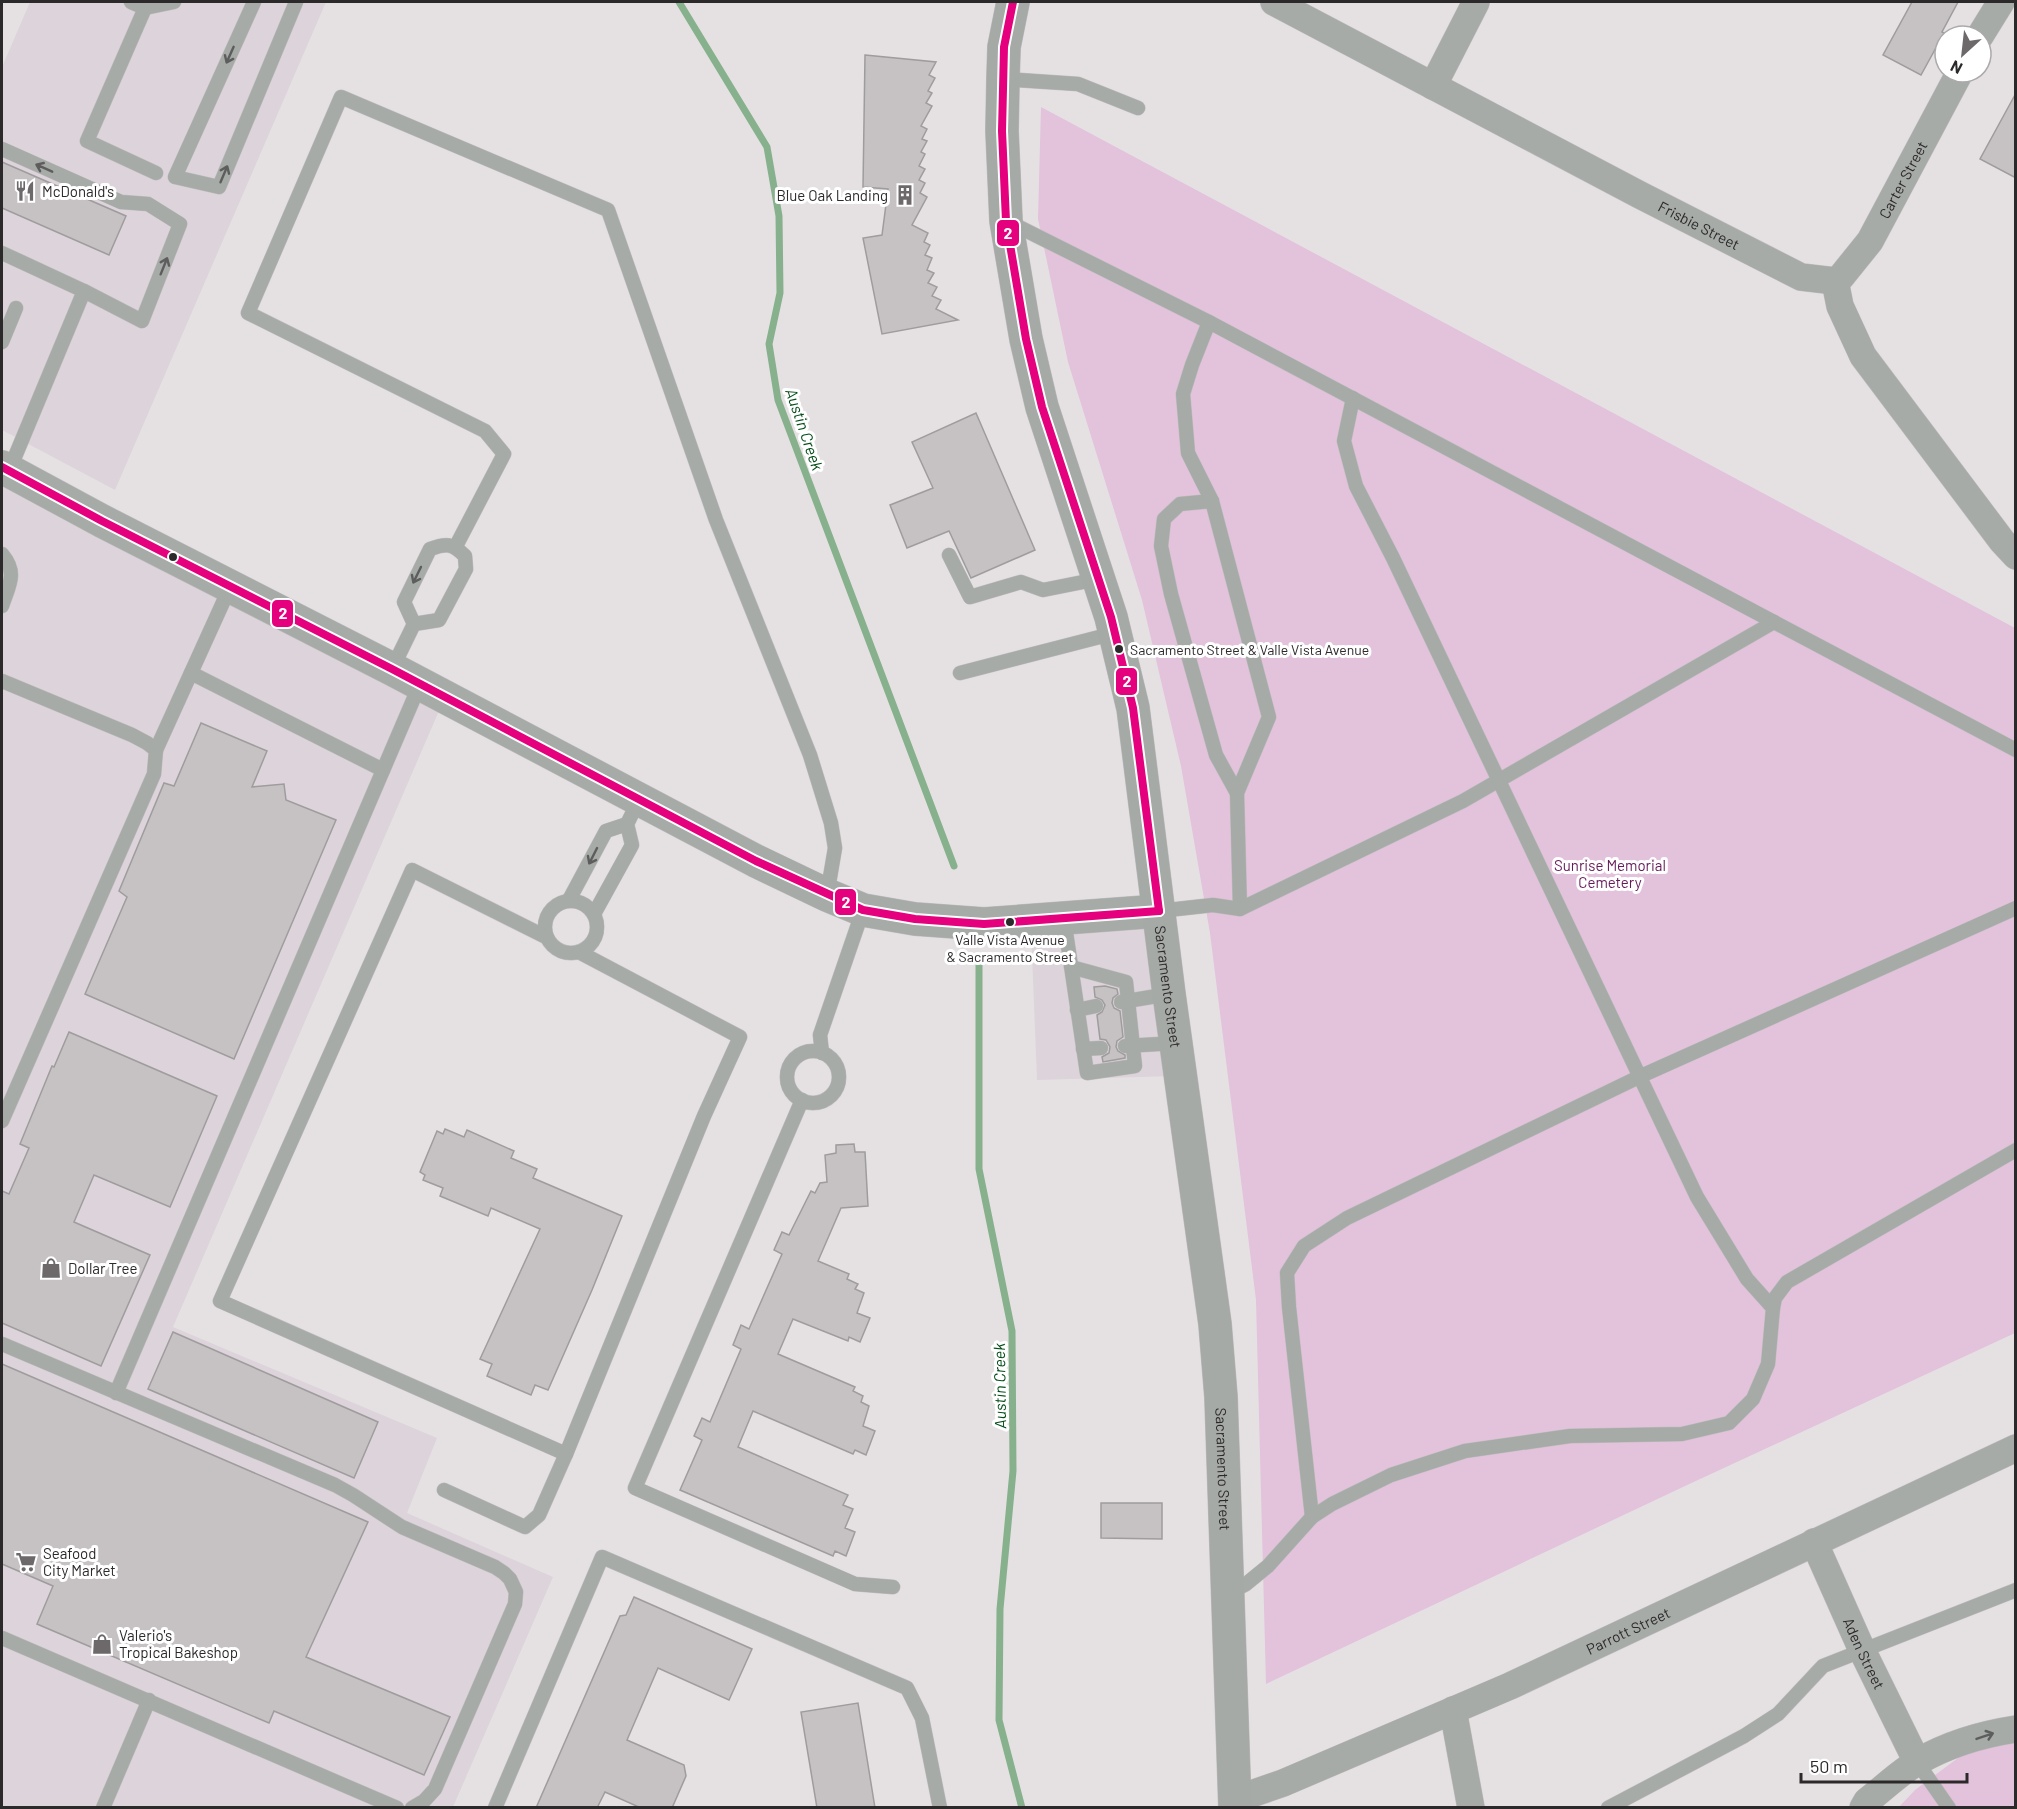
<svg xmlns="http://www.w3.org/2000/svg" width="2017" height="1809" viewBox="0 0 2017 1809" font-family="Barlow,sans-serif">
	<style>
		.built { fill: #ddd3da }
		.green { fill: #e3c2db }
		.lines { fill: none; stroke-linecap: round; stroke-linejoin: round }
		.stream { stroke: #87b18c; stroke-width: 7 }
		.building { fill: #c6c2c4; stroke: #9f9c9d; stroke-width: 1.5 }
		.service-casing { stroke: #bfbdbe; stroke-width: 15 }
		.minor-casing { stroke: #bfbdbe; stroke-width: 28 }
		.tertiary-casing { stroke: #bfbdbe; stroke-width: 34 }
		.secondary-casing { stroke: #bfbdbe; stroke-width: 34 }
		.service { stroke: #a6aba7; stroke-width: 14 }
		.minor { stroke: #a6aba7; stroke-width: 27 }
		.tertiary { stroke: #a6aba7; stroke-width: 33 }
		.secondary { stroke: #a6aaa6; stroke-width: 33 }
		.bus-1-casing { stroke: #fff; stroke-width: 12 }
		.bus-1 { stroke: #e5007d; stroke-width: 8 }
		.oneway { stroke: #5d5d5d }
		.bus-dot { fill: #2c292b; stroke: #fff; stroke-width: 2 }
		.labels { text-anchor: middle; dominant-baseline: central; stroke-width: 6; stroke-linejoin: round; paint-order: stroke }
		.bus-label { font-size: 14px; fill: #2c292b; stroke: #fff; text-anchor: start }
		.street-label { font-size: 15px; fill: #2c292b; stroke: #fff }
		.poi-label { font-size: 15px; fill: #2c292b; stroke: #fff; text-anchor: start }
		.park-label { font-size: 15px; fill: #661a5a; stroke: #fff }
		.water-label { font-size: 16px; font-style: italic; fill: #044d19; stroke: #fff }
		.line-badge { stroke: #fff; stroke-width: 2 }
		.badge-label { font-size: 16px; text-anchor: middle; font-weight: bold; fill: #fff }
	</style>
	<rect width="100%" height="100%" fill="#e5e1e3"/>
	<g class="built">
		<polygon points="30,2 326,2 115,490 2,430 2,67"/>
		<polygon points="2,465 445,697 173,1327 437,1438 407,1513 553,1577 453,1807 2,1807"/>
		<polygon points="1156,926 1174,1076 1037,1080 1031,929"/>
	</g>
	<g class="green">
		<polygon points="1041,107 2015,628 2015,1333 1685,1486 1266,1684 1256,1300 1210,933 1181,766 1142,600 1068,362 1038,219"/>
		<polygon points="2015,1741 2015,1807 1898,1808 1915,1790 1962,1755"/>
	</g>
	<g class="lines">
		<g class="stream">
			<polyline points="679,2 767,147 779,216 780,293 769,344 778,400 954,866"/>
			<polyline points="979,963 979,1169 1012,1331 1013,1471 1000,1609 999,1720 1022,1808"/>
		</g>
	</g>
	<g class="building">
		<polygon points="1912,2 1958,2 1942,32 1944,33 1921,75 1883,55"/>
		<polygon points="865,55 936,62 929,75 935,78 928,91 932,93 926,103 932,106 921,126 927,129 922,139 927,141 921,152 925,154 919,166 925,169 919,180 925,183 920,193 927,197 912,225 928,233 924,242 930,245 925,255 932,258 927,270 934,273 928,283 937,287 932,296 941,300 936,309 958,320 882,334 863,238 882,235 888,189 863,187"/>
		<polygon points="2016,93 2016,178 1980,159"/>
		<polygon points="2,162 126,216 109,255 2,208"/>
		<polygon points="976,413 1035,550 971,578 949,531 907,548 890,505 933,488 912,442"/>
		<polygon points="201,723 267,751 252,787 284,784 286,800 336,820 234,1059 85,994 127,897 119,891 164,783 174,786"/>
		<polygon points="1105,986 1117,989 1118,994 1113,998 1112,1003 1114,1008 1120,1011 1123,1037 1117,1041 1116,1047 1118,1051 1125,1055 1125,1058 1103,1062 1102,1057 1109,1053 1110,1047 1106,1040 1100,1039 1097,1015 1102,1012 1105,1005 1102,1000 1095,997 1094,987"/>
		<polygon points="69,1032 217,1096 170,1207 94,1175 74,1222 150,1255 101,1366 2,1323 2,1191 9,1194 29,1148 20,1144 52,1066 54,1067"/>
		<polygon points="445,1129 464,1137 467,1130 514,1151 511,1158 537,1169 533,1178 622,1216 592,1290 548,1390 535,1385 531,1395 487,1376 492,1364 480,1359 540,1229 491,1208 488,1216 440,1196 443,1188 423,1180 425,1175 420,1172 437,1131 443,1134"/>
		<polygon points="854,1144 855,1152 865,1152 868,1206 841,1208 818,1261 849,1274 847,1279 858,1284 855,1289 864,1293 857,1313 870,1318 860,1342 849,1337 848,1341 793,1319 778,1354 855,1387 853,1391 863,1396 861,1402 869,1406 863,1426 875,1431 866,1455 855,1450 853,1454 753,1411 738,1447 848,1495 843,1505 853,1509 845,1528 855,1532 846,1556 835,1551 833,1556 680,1490 702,1440 694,1436 702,1418 710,1422 741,1349 733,1345 741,1325 749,1329 782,1254 774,1250 782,1232 789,1235 811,1191 815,1193 820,1183 827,1182 825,1155 836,1153 836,1145"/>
		<polygon points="173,1332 378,1422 354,1478 148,1389"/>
		<polygon points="2,1364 368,1522 306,1657 450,1717 424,1775 274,1711 269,1723 37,1624 53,1586 2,1564"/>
		<polygon points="1101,1503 1162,1503 1162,1539 1101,1538"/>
		<polygon points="634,1597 752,1649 729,1700 658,1668 627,1740 684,1765 686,1776 672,1808 641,1808 605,1792 597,1808 536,1808 620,1616 626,1615"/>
		<polygon points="858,1703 875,1808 817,1808 801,1712"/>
	</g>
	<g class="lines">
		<g class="service-casing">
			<g id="service">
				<polyline points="131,2 145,8 87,141 156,173"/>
				<polyline points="254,2 175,177 219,187 296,2"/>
				<polyline points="145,8 174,2"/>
				<polyline points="1003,79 1078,84 1138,108"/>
				<polyline points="2,149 121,202 148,204 180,224 142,321 84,291"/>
				<polyline points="1007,221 1209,322 1774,622"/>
				<polyline points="2,253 84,291 9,471"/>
				<polyline points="1209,322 1192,365 1183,394 1188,453 1212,501 1269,717 1237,793 1240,909"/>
				<polyline points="2,342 16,308"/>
				<polyline points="1212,501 1180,504 1164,519 1161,546 1171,594 1216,755 1237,793"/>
				<polyline points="456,546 504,454 485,431 248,313 341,97 608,210 716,520 810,755 831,823 835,848 827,895"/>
				<path d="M 2,554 C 18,573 9,585 2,606"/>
				<polyline points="949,555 970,597 1021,582 1043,590 1098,579"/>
				<path d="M 392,669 L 414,624 L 404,602 L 430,549 C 446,543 452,543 465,556 L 466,569 L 439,620 L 414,624"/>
				<polyline points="191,673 383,770"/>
				<polyline points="960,673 1115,633"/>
				<polyline points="2,681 132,735 147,743 156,750 154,774 2,1121"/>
				<polyline points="156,750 230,587"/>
				<polyline points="569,900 606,831 627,824"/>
				<circle cx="571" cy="927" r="26"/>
				<polyline points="1159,911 1213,905 1240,909 1463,801 1774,622 2016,750"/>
				<polyline points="594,914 632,845 627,824 639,800"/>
				<polyline points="1064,919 1087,1073 1135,1066 1126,982 1071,967"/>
				<polyline points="1121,1002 1169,994"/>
				<polyline points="1077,1010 1096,1006"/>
				<polyline points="1125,1046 1176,1043"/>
				<polyline points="1083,1049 1101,1048"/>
				<circle cx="813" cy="1077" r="26"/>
				<polyline points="822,1053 820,1035 863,910"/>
				<polyline points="802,1100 635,1488 855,1584 893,1587"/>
				<polyline points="1773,1308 1775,1298 1787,1282 2016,1150"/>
				<polyline points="2,1344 335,1485 353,1495 402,1527 495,1567 504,1573 510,1579 516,1592 515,1604 435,1789 424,1801 412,1808"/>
				<polyline points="116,1393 420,684"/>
				<polyline points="566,1454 704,1116 740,1037 579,952"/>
				<polyline points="444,1490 525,1527 539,1515 566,1454 220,1301 412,870 546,937"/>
				<polyline points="1312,1517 1289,1307 1287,1273 1304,1246 1347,1218 1641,1076 2016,908"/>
				<polyline points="1229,1593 1246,1584 1268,1566 1312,1517 1332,1504 1391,1475 1465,1451 1570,1436 1682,1434 1729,1423 1753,1399 1768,1364 1773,1308 1747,1279 1697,1197 1393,558 1356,486 1344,441 1353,398"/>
				<polyline points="2,1638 397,1808"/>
				<polyline points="1917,1762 1949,1808"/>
				<polyline points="103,1808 149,1700"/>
				<polyline points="495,1808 602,1557 907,1688 922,1718 940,1808"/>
				<polyline points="1608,1808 1744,1736 1778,1714 1823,1666 2016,1590"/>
			</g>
		</g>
		<g class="minor-casing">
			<g id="minor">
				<path id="s1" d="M 1274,2 L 1640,195 L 1801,277 L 1835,281"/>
				<polyline points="1980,36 2001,2"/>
				<polyline points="1433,86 1476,2"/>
				<polyline points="1835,281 1840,306 1863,356 2002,541 2016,556"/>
				<path id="s2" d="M 1835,281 L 1841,277 L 1870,241 L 1960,72"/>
				<path id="s3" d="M 1814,1542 L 1862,1650 L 1917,1762"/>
				<polyline points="1453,1710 1471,1808"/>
				<path id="s4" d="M 1234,1800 L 1283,1783 L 1510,1686 L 2016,1448"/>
				<path d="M 1863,1808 L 1867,1801 C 1884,1788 1900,1772 1919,1761 C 1947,1745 1983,1734 2016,1729"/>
			</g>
		</g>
		<g class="tertiary-casing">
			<polyline id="tertiary" points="2,467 102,521 392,669 756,861 827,895 863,910 915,919 984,924 1159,911"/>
		</g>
		<g class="secondary-casing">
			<g id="secondary">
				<path id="s5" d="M 1013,2 L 1004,47 L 1003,79 L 1002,131 L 1006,221 L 1026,339 L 1042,407 L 1111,617 L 1133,708 L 1169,994 L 1215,1324 L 1221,1397 L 1235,1808"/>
			</g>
		</g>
		<use href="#service" class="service"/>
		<use href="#minor" class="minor"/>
		<use href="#tertiary" class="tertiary"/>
		<use href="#secondary" class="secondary"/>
		<g class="bus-1-casing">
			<g id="bus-1">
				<polyline points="1013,2 1004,47 1002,131 1006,221 1026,339 1042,407 1111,617 1133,708 1159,911"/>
				<polyline points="2,467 102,521 392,669 756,861 863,910 915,919 984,924 1159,911"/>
			</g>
		</g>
		<use href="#bus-1" class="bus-1"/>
	</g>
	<defs><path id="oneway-shaft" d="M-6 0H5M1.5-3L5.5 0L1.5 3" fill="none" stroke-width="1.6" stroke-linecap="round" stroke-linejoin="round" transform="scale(1.5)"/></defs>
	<g class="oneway">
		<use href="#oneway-shaft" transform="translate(230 55) rotate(114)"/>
		<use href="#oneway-shaft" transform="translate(44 168) rotate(-156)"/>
		<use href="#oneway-shaft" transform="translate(224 174) rotate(-67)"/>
		<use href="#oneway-shaft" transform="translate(164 266) rotate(-68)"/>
		<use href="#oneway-shaft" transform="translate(417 575) rotate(116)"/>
		<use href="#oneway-shaft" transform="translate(593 856) rotate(117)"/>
		<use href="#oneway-shaft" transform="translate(1985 1736) rotate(-19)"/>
	</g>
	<defs>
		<g id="restaurant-bare" transform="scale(1.62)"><path d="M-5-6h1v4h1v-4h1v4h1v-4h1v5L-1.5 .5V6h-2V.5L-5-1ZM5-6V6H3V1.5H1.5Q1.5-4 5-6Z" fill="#6d696b" stroke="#fff" stroke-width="2.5" paint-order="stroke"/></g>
		<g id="building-bare" transform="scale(1.62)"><path d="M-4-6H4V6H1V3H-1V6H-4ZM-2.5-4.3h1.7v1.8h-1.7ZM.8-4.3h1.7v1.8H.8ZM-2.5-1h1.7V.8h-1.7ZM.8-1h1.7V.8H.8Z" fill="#6d696b" stroke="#fff" stroke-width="2.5" paint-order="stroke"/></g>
		<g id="shop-bare" transform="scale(1.62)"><path d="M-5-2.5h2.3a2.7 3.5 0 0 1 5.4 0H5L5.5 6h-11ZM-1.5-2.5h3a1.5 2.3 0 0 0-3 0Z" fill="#6d696b" stroke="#fff" stroke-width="2.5" paint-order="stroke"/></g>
		<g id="supermarket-bare" transform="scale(1.62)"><path d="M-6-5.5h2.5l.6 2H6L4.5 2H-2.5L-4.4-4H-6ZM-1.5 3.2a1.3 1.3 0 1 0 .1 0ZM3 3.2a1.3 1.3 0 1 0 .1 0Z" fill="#6d696b" stroke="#fff" stroke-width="2.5" paint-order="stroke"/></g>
	</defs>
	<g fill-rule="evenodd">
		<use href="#restaurant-bare" x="25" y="191"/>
		<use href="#building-bare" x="905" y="195"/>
		<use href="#shop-bare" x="51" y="1268"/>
		<use href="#supermarket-bare" x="26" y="1562"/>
		<use href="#shop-bare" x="102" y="1644"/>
	</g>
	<g class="bus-dot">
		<circle cx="173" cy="557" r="5"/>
		<circle cx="1119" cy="649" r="5"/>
		<circle cx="1010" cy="922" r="5"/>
	</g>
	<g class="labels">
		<g class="bus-label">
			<text x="1130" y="649">Sacramento Street &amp; Valle Vista Avenue</text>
			<text x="1010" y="939" text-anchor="middle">Valle Vista Avenue<tspan x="1010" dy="17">&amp; Sacramento Street</tspan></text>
		</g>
		<g class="street-label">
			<text stroke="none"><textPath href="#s2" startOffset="123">Carter Street</textPath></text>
			<text stroke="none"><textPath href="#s1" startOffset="480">Frisbie Street</textPath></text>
			<text stroke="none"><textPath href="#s5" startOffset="1005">Sacramento Street</textPath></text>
			<text stroke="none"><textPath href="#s5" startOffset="1491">Sacramento Street</textPath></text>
			<text stroke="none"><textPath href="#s4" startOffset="429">Parrott Street</textPath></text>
			<text stroke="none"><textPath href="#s3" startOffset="122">Aden Street</textPath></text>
		</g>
		<g class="poi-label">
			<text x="42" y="191">McDonald's</text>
			<text x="888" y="195" text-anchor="end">Blue Oak Landing</text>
			<text x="68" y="1268">Dollar Tree</text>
			<text x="43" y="1553">Seafood<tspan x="43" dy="17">City Market</tspan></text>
			<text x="119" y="1635">Valerio's<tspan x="119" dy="17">Tropical Bakeshop</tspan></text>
		</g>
		<g class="park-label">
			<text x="1610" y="865">Sunrise Memorial<tspan x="1610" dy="17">Cemetery</tspan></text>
		</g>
		<g class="water-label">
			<text transform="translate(805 429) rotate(71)">Austin Creek</text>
			<text transform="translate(999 1386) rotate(-91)">Austin Creek</text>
		</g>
	</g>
	<g class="line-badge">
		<rect x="996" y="219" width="24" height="28" rx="6" fill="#e5007d"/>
		<rect x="271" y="599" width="23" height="29" rx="6" fill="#e5007d"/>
		<rect x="1115" y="667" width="23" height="29" rx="6" fill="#e5007d"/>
		<rect x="834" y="888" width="23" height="28" rx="6" fill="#e5007d"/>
	</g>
	<g class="badge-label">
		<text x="1008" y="239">2</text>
		<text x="283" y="619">2</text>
		<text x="1127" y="687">2</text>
		<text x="846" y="908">2</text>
	</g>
	<rect width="2017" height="1809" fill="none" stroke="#2c292b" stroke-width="6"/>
	<g transform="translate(1963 54) rotate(207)"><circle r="28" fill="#ffffff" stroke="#aba9aa" stroke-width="1.5"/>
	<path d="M0-4.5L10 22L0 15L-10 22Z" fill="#6d696b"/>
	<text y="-9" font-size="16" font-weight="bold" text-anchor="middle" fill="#2c292b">N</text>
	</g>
	<path d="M1801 1773v9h166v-9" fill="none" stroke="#2c292b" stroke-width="3"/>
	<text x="1810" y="1773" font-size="18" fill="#2c292b" stroke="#ffffff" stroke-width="4.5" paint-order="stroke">50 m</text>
</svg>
